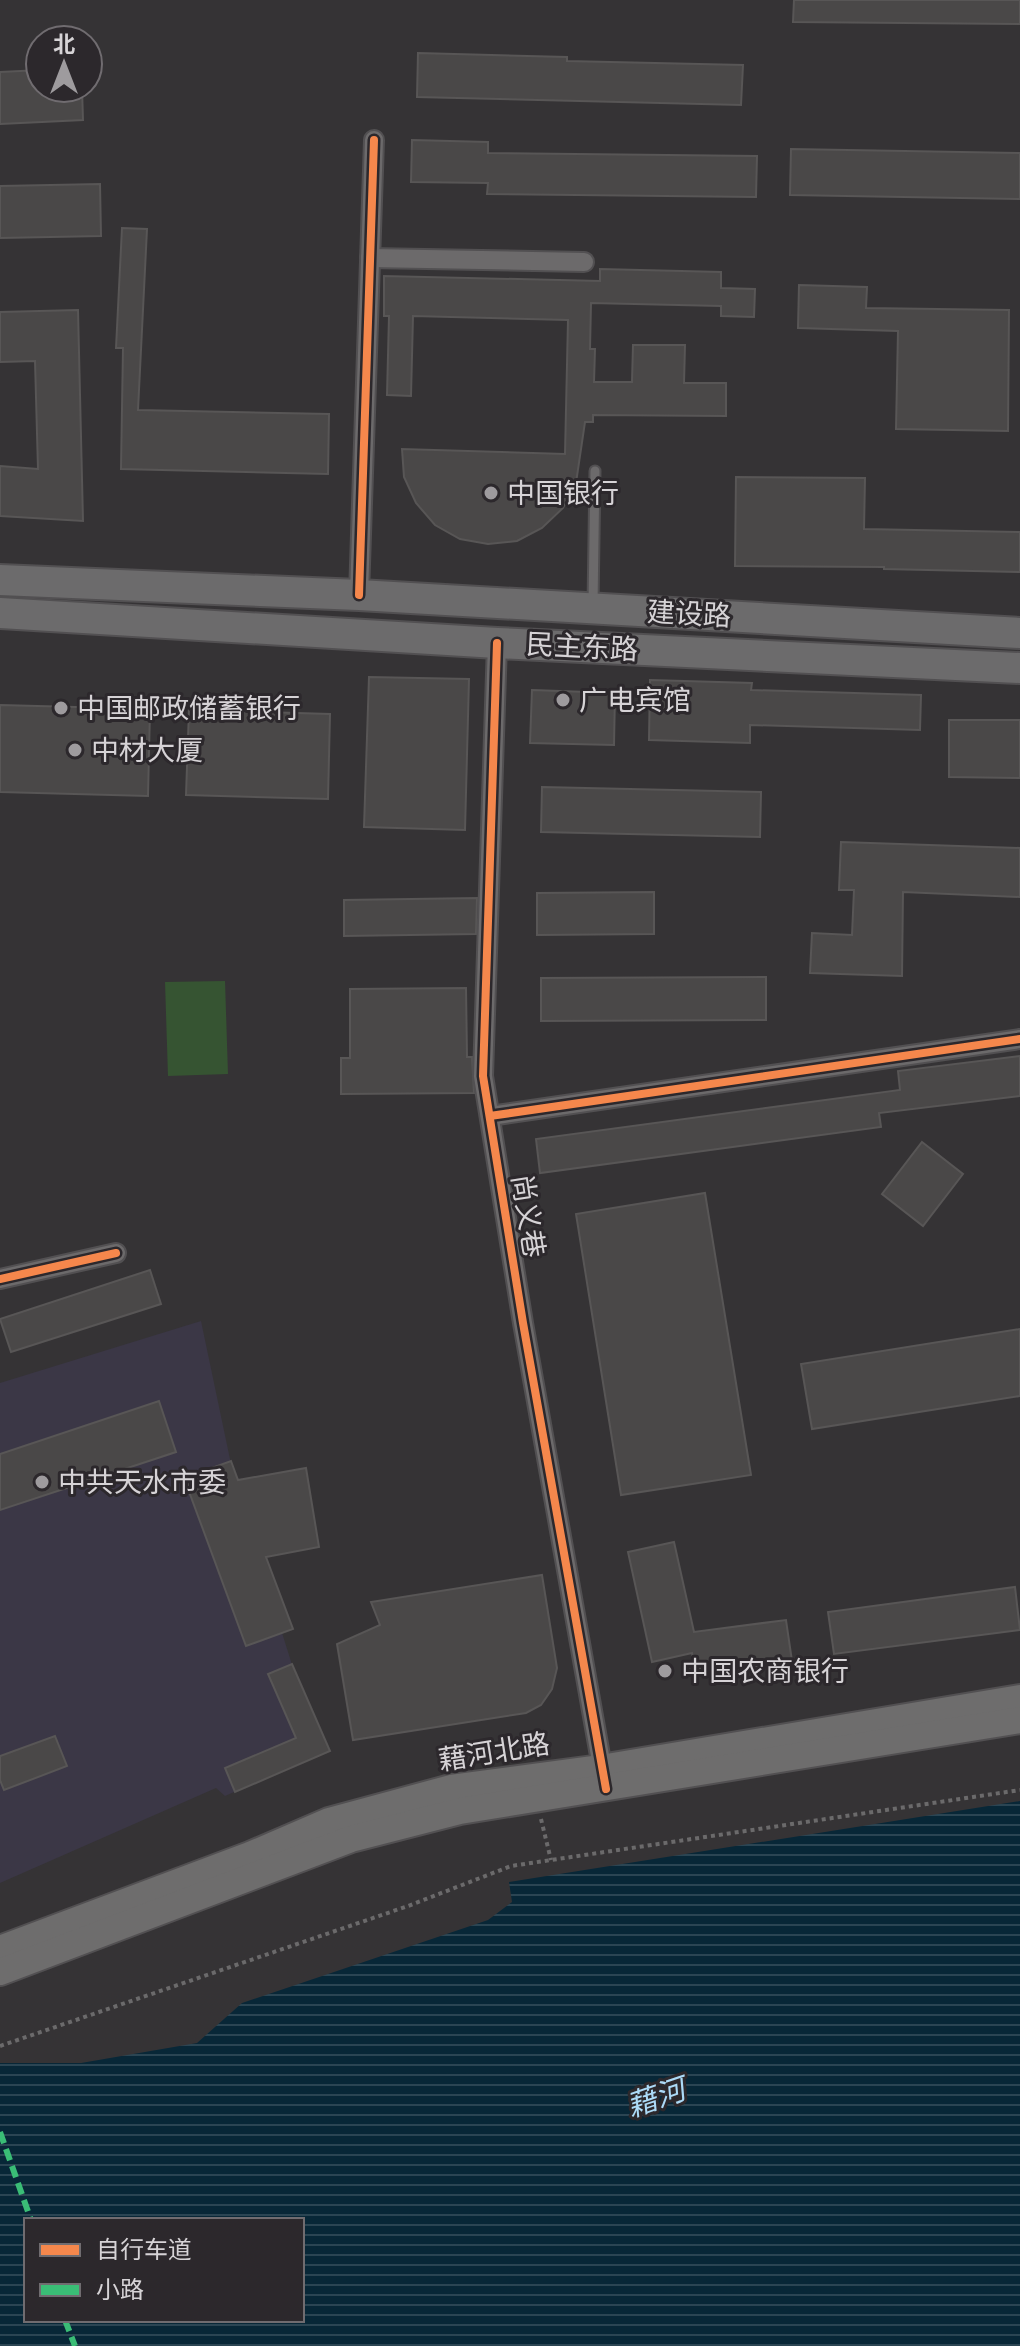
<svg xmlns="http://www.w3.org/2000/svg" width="1020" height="2346" viewBox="0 0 1020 2346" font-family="'Fira Sans Condensed','Noto Sans SC',sans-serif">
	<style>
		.commercial { fill: #3b3746 }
		.green { fill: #365432 }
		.water { fill: url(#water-rules); fill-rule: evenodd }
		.building { fill: #4a4848; stroke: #585656; stroke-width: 2 }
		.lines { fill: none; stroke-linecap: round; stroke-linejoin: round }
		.service-casing { stroke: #525052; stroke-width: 13 }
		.minor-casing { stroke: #525052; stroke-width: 22 }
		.secondary-casing { stroke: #525052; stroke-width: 30 }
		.primary-casing { stroke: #525052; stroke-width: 34 }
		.path { stroke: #6b6a6b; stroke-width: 4; stroke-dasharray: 4 4; stroke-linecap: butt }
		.service { stroke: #6c6a6b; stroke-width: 9 }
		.minor { stroke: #6c6a6b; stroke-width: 18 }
		.secondary { stroke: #6e6d6d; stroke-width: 26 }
		.primary { stroke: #6c6b6c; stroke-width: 30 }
		.quiet { stroke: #3abd76; stroke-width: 6; stroke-dasharray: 12 6; stroke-linecap: butt }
		.cycleway-casing { stroke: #2c282c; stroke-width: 13 }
		.cycleway { stroke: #f5874c; stroke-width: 8 }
		.poi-dot { fill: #9e9b9e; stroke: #2c282c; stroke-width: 3 }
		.labels { text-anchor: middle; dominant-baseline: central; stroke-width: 6; stroke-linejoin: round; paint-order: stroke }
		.poi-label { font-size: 28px; fill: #d6d3d6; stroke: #2c282c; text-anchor: start }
		.street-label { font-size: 28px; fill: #d6d3d6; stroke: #2c282c }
		.water-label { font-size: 30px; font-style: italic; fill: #acdaf7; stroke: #2c282c }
	</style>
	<defs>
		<pattern id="water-rules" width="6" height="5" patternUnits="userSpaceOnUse" patternTransform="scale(2)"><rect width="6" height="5" fill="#082737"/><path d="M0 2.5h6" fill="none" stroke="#2b4553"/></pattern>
	</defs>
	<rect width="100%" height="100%" fill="#353335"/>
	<polygon class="commercial" points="201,1321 235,1483 320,1754 225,1796 216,1788 0,1883 0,1383"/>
	<polygon class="green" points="225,981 228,1074 168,1076 165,982"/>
	<path class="water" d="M 1020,1801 L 1020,2346 L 0,2346 L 0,2063 L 81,2063 L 197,2043 L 242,2003 L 488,1920 L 512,1902 L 509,1882 ZM 26,2220 L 302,2220 L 302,2320 L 26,2320 Z"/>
	<g class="building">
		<polygon points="794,0 1020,0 1020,24 793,22"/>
		<polygon points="418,53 567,57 567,61 743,65 741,105 417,97"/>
		<polygon points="40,70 40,88 82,88 83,120 0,124 0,72"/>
		<polygon points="412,140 488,142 488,153 757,156 756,197 487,194 488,183 411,182"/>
		<polygon points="791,149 1020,153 1020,199 790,195"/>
		<polygon points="100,184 101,236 0,238 0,186"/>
		<polygon points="122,228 147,229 138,410 329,414 328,474 121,469 123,348 116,348"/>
		<polygon points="600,269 721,272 721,288 755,289 754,317 721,316 721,306 591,303 590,349 595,349 594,382 632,382 633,345 685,345 684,383 726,383 726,416 593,415 593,422 585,422 576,483 563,508 542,528 517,541 488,544 460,539 435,525 416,503 404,477 402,449 565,454 568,320 413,316 411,396 387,395 389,316 384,316 384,276 600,281"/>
		<polygon points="799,285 867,287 866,308 1009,310 1008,431 896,429 898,331 798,328"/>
		<polygon points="78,310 83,521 0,516 0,466 38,469 35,361 0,362 0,312"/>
		<polygon points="736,477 865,478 864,529 1020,532 1020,572 884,569 884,567 735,566"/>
		<polygon points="369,677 469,679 465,830 364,827"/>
		<polygon points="650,680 752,683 751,690 921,695 920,730 750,725 750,743 649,740"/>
		<polygon points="532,690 615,693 614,745 530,743"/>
		<polygon points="0,705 150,709 148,796 0,792"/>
		<polygon points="189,710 330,714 328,799 186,795"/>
		<polygon points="949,720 1020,720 1020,778 949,777"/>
		<polygon points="542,787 761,792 760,837 541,832"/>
		<polygon points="841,842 1020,848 1020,897 903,892 902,976 810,973 812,933 852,935 854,890 839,890"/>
		<polygon points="654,892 654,934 537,935 537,893"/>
		<polygon points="477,898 476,934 344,936 344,900"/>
		<polygon points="766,977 766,1020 541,1021 541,978"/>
		<polygon points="466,988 467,1057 472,1057 474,1093 341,1094 341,1058 350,1058 350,989"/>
		<polygon points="1020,1056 1020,1096 879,1113 881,1127 540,1173 536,1139 900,1090 898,1071"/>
		<polygon points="922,1142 963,1174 923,1226 882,1194"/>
		<polygon points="705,1193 751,1475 621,1495 576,1214"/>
		<polygon points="150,1270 161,1304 11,1352 0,1319"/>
		<polygon points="1020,1329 1020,1396 812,1429 801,1364"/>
		<polygon points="159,1401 176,1452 0,1510 0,1454"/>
		<polygon points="231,1461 238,1480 306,1468 319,1547 266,1557 293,1629 246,1646 184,1478"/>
		<polygon points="674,1542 694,1632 786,1620 792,1661 695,1674 692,1653 652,1662 628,1552"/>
		<polygon points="542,1575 557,1668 552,1689 541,1705 526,1713 353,1740 337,1644 380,1625 371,1602"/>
		<polygon points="1015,1587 1020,1630 834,1654 828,1612"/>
		<polygon points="292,1664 330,1751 235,1792 225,1768 296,1738 268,1674"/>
		<polygon points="55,1736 67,1766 4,1790 0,1780 0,1756"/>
	</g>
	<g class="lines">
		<g class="service-casing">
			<polyline id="service" points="593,605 595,471"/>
		</g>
		<g class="minor-casing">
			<g id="minor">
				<polyline points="370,258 584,262"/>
				<polyline points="359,595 374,140"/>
				<polyline points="497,643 483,1076 523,1323 604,1778"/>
				<polyline points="490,1116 1020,1039"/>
				<polyline points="0,1279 116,1253"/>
			</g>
		</g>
		<g class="secondary-casing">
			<g id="secondary">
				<polyline points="0,1949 250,1855 329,1821 451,1788 601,1768 1020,1698"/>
				<polyline points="0,1972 351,1839 460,1811 1020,1720"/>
			</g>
		</g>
		<g class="primary-casing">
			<g id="primary">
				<polyline points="0,580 359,595 1020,633"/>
				<polyline points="0,613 497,643 1020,668"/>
			</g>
		</g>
		<g class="path">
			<polyline points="541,1819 551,1860"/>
			<polyline points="0,2046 408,1906 511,1866 1020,1790"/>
		</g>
		<use href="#service" class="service"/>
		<use href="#minor" class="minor"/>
		<use href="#secondary" class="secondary"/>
		<use href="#primary" class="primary"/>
		<g class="quiet">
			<polyline points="0,2132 31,2220"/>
			<polyline points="65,2320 75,2346"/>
		</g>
		<g class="cycleway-casing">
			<g id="cycleway">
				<polyline points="359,595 374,140"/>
				<polyline points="497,643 483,1076 523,1323 606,1789"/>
				<polyline points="490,1116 1020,1039"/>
				<polyline points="0,1279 116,1253"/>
			</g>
		</g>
		<use href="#cycleway" class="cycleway"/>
	</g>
	<g class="poi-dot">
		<circle cx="491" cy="493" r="8"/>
		<circle cx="563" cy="700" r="8"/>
		<circle cx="61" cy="708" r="8"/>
		<circle cx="75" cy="750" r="8"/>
		<circle cx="42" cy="1482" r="8"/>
		<circle cx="665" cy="1671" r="8"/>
	</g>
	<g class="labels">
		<g class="poi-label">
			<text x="507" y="493">中国银行</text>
			<text x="579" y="700">广电宾馆</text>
			<text x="77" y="708">中国邮政储蓄银行</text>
			<text x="91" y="750">中材大厦</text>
			<text x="58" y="1482">中共天水市委</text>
			<text x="681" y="1671">中国农商银行</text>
		</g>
		<g class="street-label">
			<text transform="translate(689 614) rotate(3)">建设路</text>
			<text transform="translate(582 647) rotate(3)">民主东路</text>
			<text transform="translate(528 1216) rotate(81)">尚义巷</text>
			<text transform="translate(494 1752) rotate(-9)">藉河北路</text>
		</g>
		<g class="water-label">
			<text transform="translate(656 2098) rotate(-19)">藉河</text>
		</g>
	</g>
	<rect x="24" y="2218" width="280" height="104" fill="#2c282c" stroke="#706c70" stroke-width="2"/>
	<rect x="40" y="2244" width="40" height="12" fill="#f5874c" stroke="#706c70" stroke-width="2"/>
	<text x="96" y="2258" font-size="24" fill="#d6d3d6">自行车道</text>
	<rect x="40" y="2284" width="40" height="12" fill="#3abd76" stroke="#706c70" stroke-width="2"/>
	<text x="96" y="2298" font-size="24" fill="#d6d3d6">小路</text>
	<g transform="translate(64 64)"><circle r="38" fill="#2c282c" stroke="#706c70" stroke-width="2"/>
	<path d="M0-6L14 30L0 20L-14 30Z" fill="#9e9b9e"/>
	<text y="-12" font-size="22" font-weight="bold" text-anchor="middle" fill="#d6d3d6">北</text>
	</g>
</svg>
